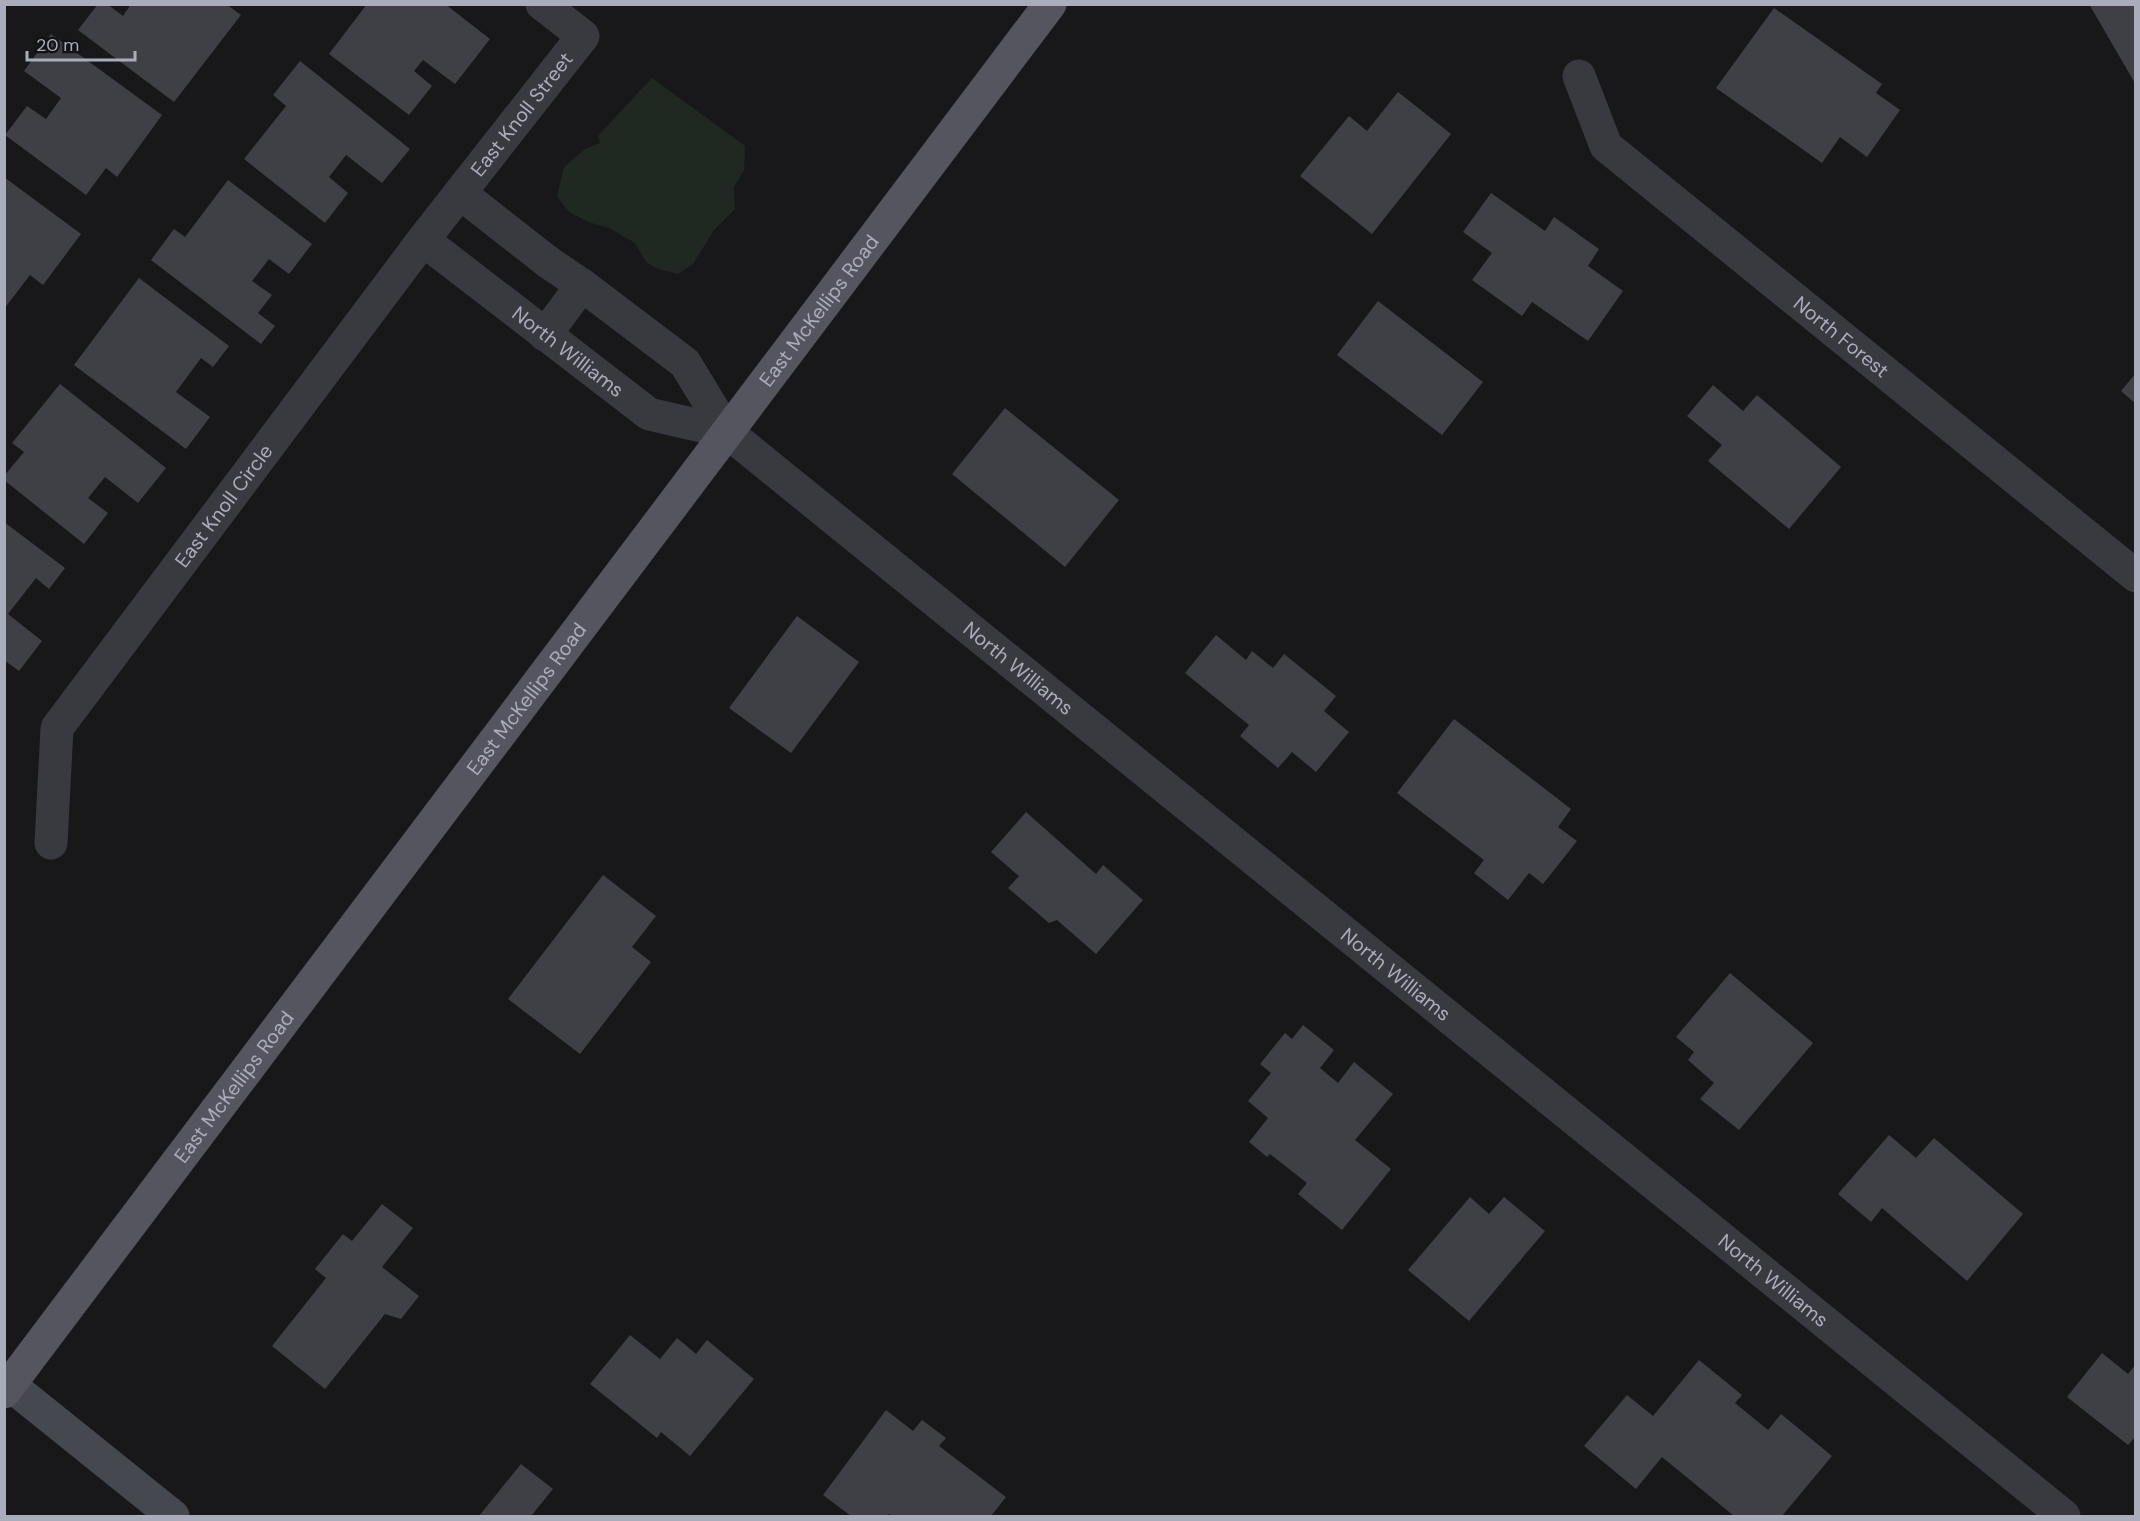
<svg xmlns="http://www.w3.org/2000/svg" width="2140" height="1521" viewBox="0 0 2140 1521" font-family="'DM Sans',sans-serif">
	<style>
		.green { fill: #1f2922 }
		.building { fill: #3f4045 }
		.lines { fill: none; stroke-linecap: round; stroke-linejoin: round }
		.street { stroke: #393940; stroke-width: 33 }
		.secondary { stroke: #464850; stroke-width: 33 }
		.primary { stroke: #54555f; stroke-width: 33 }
		.labels { text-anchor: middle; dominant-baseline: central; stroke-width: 6; stroke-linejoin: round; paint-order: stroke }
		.street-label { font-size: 20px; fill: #a9adbb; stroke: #131316 }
	</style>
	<rect width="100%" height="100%" fill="#18181b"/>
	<polygon class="green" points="652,78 745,146 744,170 734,187 735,209 714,230 693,264 678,274 658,269 646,262 635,243 609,228 588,222 568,211 557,196 564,167 585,149 600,143 598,136"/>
	<g class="building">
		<polygon points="98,4 107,4 123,16 131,4 226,4 241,15 174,102 78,30"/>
		<polygon points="367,4 445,4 490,39 455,84 423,60 414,71 432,86 409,115 329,54"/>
		<polygon points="2089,4 2136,4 2136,85"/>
		<polygon points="1774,8 1882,84 1876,93 1900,110 1867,157 1840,137 1822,163 1716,88"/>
		<polygon points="51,34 162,115 117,177 106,168 86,195 5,135 27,106 46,119 61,98 24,71"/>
		<polygon points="300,61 410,149 382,183 346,155 329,177 348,193 325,223 244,159 286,106 273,95"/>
		<polygon points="1398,92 1451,134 1372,234 1300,176 1349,116 1367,131"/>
		<polygon points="4,177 81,234 43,285 30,275 4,309"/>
		<polygon points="228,180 312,244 289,274 269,259 252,281 272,295 258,313 275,326 261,344 151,260 174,229 185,237"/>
		<polygon points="1491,193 1545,231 1554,217 1599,249 1588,266 1623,291 1588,341 1532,302 1522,316 1472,280 1492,253 1463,232"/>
		<polygon points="139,278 229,346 213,367 201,358 176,392 210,417 186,449 74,365"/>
		<polygon points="1378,301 1483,382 1442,435 1337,355"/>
		<polygon points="2136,373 2136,404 2121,391"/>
		<polygon points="60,384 166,468 138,503 105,477 88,498 108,513 84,544 4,480 4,476 24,452 12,443"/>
		<polygon points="1713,385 1743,411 1757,395 1841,467 1789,529 1708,461 1722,445 1687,416"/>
		<polygon points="1005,408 1119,500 1065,567 952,474"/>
		<polygon points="4,522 65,568 49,589 36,578 8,614 42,641 19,671 4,660"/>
		<polygon points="797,616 859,662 791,753 729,708"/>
		<polygon points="1216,635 1246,660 1252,651 1273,668 1284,654 1336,696 1324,711 1349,732 1316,772 1292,752 1278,768 1240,736 1249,725 1185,673"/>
		<polygon points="1454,719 1571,809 1558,827 1577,841 1543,884 1529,873 1508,900 1474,873 1484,860 1397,793"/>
		<polygon points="1026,812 1096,874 1103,865 1143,900 1096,954 1057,920 1049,923 1008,888 1019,876 991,852"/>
		<polygon points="603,875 656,916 632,947 651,962 580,1054 508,999"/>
		<polygon points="1730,973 1813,1043 1739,1130 1700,1099 1714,1083 1688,1060 1694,1052 1676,1037"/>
		<polygon points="1303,1025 1334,1050 1320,1068 1338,1083 1354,1062 1393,1094 1355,1140 1391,1169 1342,1230 1298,1194 1307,1183 1270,1154 1267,1157 1249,1142 1268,1118 1248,1101 1271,1073 1260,1064 1285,1033 1292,1039"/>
		<polygon points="1889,1135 1916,1158 1934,1138 2023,1214 1967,1281 1882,1208 1871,1222 1838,1194"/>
		<polygon points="1470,1197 1489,1214 1504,1197 1545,1231 1469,1321 1408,1270"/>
		<polygon points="382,1204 413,1228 382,1267 419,1296 401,1319 385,1314 325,1389 272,1346 326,1278 315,1269 343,1234 352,1241"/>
		<polygon points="630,1335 660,1359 677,1338 696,1354 707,1340 754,1379 690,1456 661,1432 657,1438 590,1384"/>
		<polygon points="2102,1353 2128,1374 2136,1364 2136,1436 2128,1445 2067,1397"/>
		<polygon points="1699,1360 1742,1395 1735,1403 1768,1430 1781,1414 1832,1456 1782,1516 1734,1516 1662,1457 1636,1489 1584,1446 1627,1395 1653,1416"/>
		<polygon points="886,1410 913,1431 922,1420 946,1438 939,1446 1006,1497 991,1516 892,1516 889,1514 887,1516 851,1516 823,1495"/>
		<polygon points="521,1464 553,1489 531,1516 479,1516"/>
	</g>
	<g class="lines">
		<g class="street">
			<path id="s1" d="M 1579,76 L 1606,146 L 2136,576"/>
			<path id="s2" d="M 460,193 L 548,262 L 582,285 L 685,363 L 727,432 L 2064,1516"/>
			<path id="s3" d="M 423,240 L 649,414 L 727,432"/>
			<polyline points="545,335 582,285"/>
			<path id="s4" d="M 51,843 L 57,728 L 423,240 L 583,36 L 542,4"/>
		</g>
		<polyline class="secondary" points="4,1380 173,1516"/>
		<path class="primary" id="s5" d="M 4,1392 L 1050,4"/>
	</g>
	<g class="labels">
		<g class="street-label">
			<text stroke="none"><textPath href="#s4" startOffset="885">East Knoll Street</textPath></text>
			<text stroke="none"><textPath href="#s5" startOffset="1354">East McKellips Road</textPath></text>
			<text stroke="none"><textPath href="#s1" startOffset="378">North Forest</textPath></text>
			<text stroke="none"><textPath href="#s3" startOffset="183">North Williams</textPath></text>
			<text stroke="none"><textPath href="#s4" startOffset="393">East Knoll Circle</textPath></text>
			<text stroke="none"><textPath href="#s2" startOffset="738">North Williams</textPath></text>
			<text stroke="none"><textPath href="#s5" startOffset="868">East McKellips Road</textPath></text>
			<text stroke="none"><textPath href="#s2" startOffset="1224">North Williams</textPath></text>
			<text stroke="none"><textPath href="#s5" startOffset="382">East McKellips Road</textPath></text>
			<text stroke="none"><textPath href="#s2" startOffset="1710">North Williams</textPath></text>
		</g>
	</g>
	<rect width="2140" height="1521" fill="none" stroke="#a9adbb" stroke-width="12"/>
	<path d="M27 51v9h108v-9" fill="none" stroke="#a9adbb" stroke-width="3"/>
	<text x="36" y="51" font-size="18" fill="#a9adbb" stroke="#131316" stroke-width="4.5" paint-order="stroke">20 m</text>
</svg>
